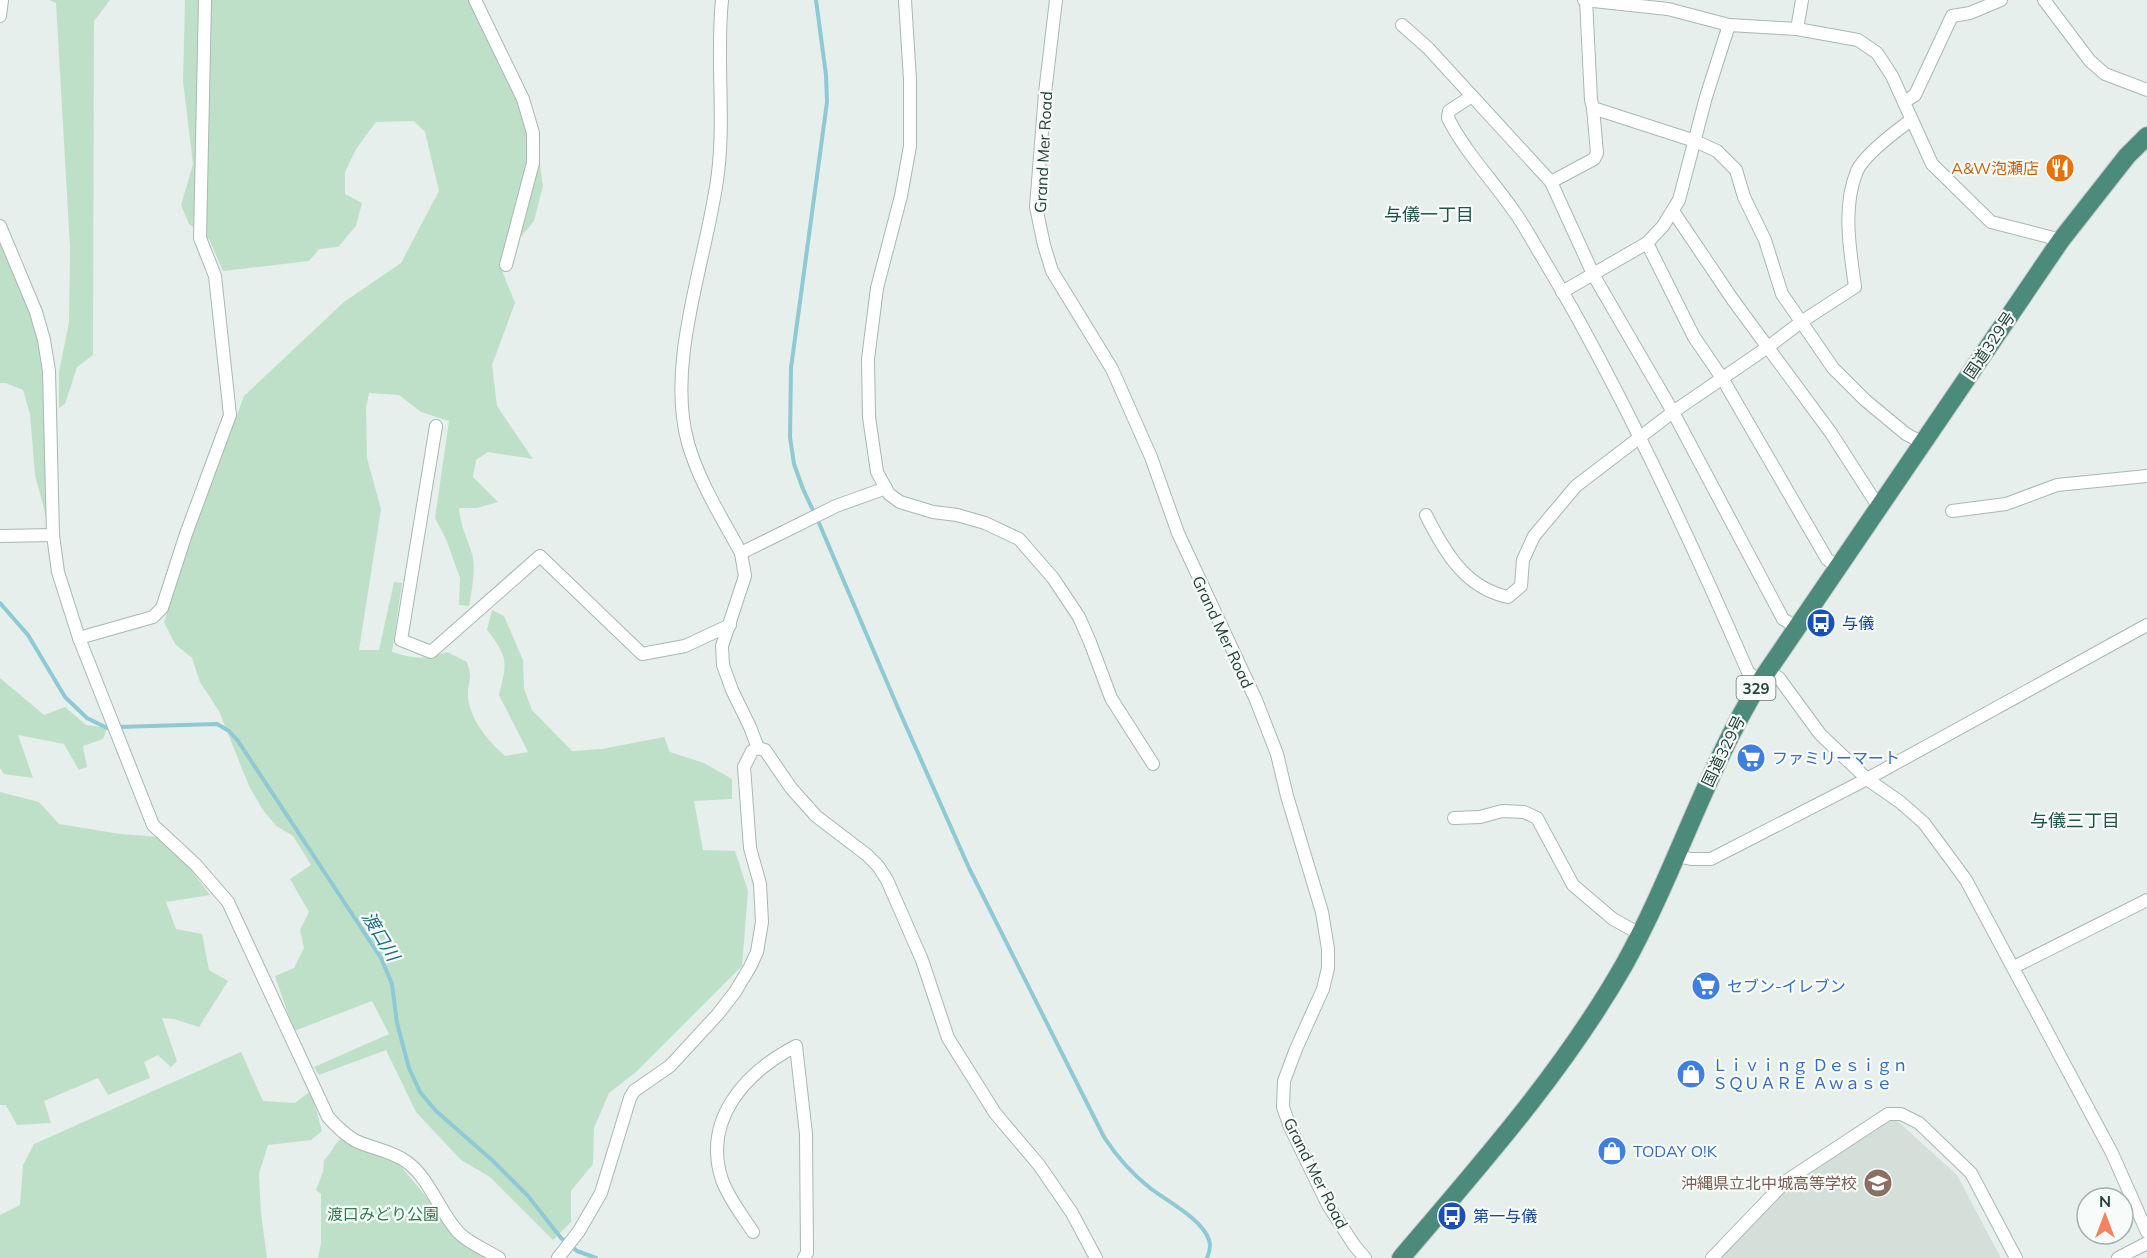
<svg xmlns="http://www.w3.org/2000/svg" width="2147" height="1258" viewBox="0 0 2147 1258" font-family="Mulish,'Noto Sans JP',sans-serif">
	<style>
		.built { fill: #d4dfda }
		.green { fill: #bfe0c8 }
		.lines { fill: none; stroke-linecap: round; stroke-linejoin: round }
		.stream { stroke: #8ec9d4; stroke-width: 4 }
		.minor-casing { stroke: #a8b8b2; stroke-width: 14 }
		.trunk-casing { stroke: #c2cac8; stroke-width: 20 }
		.minor { stroke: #fff; stroke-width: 12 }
		.trunk { stroke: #4c8a7c; stroke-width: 18 }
		.labels { text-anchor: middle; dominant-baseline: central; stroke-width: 4.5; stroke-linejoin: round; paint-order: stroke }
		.shield { fill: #f7fbf9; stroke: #637a73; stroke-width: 1.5 }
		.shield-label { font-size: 15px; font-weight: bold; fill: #24423a }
		.street-label { font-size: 16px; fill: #24423a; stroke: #f7fbf9 }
		.food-label { font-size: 16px; fill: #c56008; stroke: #f7fbf9; text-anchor: end }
		.transit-label { font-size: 16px; fill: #164399; stroke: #f7fbf9; text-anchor: start }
		.shop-label { font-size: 16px; fill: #366cbe; stroke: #f7fbf9; text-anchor: start }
		.education-label { font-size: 16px; fill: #785e54; stroke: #f7fbf9; text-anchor: end }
		.park-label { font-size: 16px; fill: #2d7a4b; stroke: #f7fbf9 }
		.neighbourhood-label { font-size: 18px; fill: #1f5548; stroke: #f7fbf9 }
		.water-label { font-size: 18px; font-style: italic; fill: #1c6f80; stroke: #f7fbf9 }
	</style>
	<rect width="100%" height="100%" fill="#e6efeb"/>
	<polygon class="built" points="1892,1116 1957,1175 2001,1258 1721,1258 1783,1192"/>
	<g class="green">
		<polygon points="49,0 110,0 94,21 93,355 77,367 65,404 59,408 59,372 69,322 70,247 56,3"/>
		<path d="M 185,0 L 468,0 L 516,99 L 538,151 L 543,186 L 534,221 L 499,263 L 515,303 L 492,365 L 497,406 L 533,459 L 488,452 L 476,460 L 473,477 L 498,502 L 477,508 L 459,508 C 461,529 467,536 472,554 C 476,571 472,589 469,606 L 459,605 L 460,578 L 446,539 L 435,518 L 449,421 L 421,412 L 399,395 L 369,393 L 366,408 L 367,458 L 381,509 L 359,650 L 379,650 L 394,582 L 402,583 L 392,652 C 415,659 424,660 447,652 L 467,662 C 472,678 470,675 468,690 C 466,716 488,741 505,756 L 528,752 L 499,695 C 507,662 509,658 487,630 L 492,610 L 504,616 L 523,660 L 524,688 L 532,710 L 572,751 L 602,749 L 664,737 L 670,752 L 704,763 L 732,779 L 732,799 L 694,801 L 703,850 L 735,851 L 748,891 L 742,966 L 636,1072 L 609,1093 L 594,1128 L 593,1164 L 571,1191 L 571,1222 L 553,1240 L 490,1177 L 461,1160 L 416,1112 L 386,1050 L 319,1075 L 314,1067 L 389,1034 L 372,1001 L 294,1031 L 275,976 L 294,968 L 304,948 L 300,930 L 309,912 L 290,879 L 311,865 L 293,836 L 276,826 L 263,810 L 249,786 L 219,711 L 200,682 L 192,658 L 175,644 L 164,622 L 195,527 L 244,396 L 344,302 L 401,263 L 439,191 L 425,132 L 414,121 L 376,122 L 356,149 L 345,172 L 345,194 L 362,203 L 356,226 L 338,247 L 319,249 L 309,261 L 223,271 L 209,239 L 189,224 L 181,205 L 193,164 L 183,81 Z"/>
		<polygon points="0,241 31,315 41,356 44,396 47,520 35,475 30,414 23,390 6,383 0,383"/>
		<polygon points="0,678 44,715 65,707 86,725 107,728 103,739 83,746 87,767 79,770 64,744 18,735 33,778 4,774 0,768"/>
		<polygon points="0,792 39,802 59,824 120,834 159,837 189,867 210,895 166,902 176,929 202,934 209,970 228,981 199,1027 174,1019 162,1018 177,1061 171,1067 158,1055 144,1062 150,1078 108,1095 98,1078 44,1101 51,1123 17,1125 6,1105 0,1105"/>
		<polygon points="241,1052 263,1101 295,1103 311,1091 322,1131 311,1140 268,1145 259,1174 261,1213 267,1258 0,1258 0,1215 20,1205 23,1165 34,1144"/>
		<path d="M 340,1139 L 398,1163 L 459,1236 L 487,1258 L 318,1258 L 321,1243 L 321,1194 L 316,1190 L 323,1172 L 324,1160 C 330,1155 334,1145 340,1139 Z"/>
	</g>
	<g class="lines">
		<g class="stream">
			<path d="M 816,0 L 826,75 L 827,102 L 791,368 L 790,437 L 794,464 L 803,489 L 819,523 L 898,708 L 969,868 L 1104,1137 C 1117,1157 1131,1173 1150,1188 C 1167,1201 1202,1219 1209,1240 C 1211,1245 1209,1253 1207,1258"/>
			<polyline points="0,603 28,635 65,697 87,718 107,728"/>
			<polyline points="118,727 217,724 229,731 238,741 381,958 392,984 397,1023 409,1068 420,1092 436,1111 492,1160 528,1196 561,1238 577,1251 596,1258"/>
		</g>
		<g class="minor-casing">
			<g id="minor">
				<polyline points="475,0 523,99 533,133 533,163 506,265"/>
				<path d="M 722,0 C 716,57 725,116 718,173 C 708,256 665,361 688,443 C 699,482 722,518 741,553 L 745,576 L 722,646 L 723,665 L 732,690 L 750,727 L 758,748 L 765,750 L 791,788 L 816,816 L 867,855 L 878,866 L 887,880 L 922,960 L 948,1038 L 995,1113 L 1039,1165 L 1072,1213 L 1096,1258"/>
				<polyline points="905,0 910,80 910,146 901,196 877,288 868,359 869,417 877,472 889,494 900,502 933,512 957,515 985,523 1019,539 1053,578 1079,617 1090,642 1111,698 1153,764"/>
				<polyline points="1056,0 1045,93 1036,207 1044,245 1052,271 1112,369 1151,457 1178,533 1256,700 1277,754 1287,796 1322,912 1328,949 1328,968 1323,989 1296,1049 1284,1081 1283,1107 1290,1127 1328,1205 1354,1245 1365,1258"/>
				<polyline points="1584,0 1668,9 1729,25 1797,29 1858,40 1877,53 1892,76 1932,164 1991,222 2061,240"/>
				<polyline points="1586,0 1591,100 1593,108 1695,141 1717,151 1736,170 1744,197 1765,240 1782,294 1833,368 1865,400 1906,434 1923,443"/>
				<polyline points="2044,0 2090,61 2105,74 2147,90"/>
				<polyline points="0,16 2,0"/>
				<polyline points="1402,25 1428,48 1551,182 1594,276 1673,412 1783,619 1796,627"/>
				<polyline points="1797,29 1802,0"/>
				<path d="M 1472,96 L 1449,111 L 1448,118 C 1469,160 1505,192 1528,233 C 1547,266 1567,298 1585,332 C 1645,442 1698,557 1748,672 L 1760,682"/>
				<polyline points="1904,102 1915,95 1952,16 1970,13 2001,0"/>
				<polyline points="1551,182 1594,159 1597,153 1593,108"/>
				<polyline points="1673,211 1733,300 1831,433 1878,506"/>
				<path d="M 0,226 L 36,312 L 44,340 L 49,371 L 53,535 L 58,572 L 79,638 L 153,825 L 196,865 L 228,902 L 328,1117 C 337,1127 345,1135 356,1141 C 374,1149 392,1151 407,1162 C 431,1180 439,1212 459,1233 C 469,1243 486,1250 499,1258"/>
				<polyline points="1647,243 1694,337 1722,378 1827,559 1837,567"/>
				<polyline points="1562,292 1647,243 1663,226 1679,200 1706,97 1729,25"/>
				<polyline points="436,426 401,640 431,652 540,556 642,654 685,646 730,625"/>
				<polyline points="1952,511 2006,504 2057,485 2147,476"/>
				<path d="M 1426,515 C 1444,551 1465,588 1508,597 L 1521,586 L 1523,560 L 1534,536 L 1576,486 L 1673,412 L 1768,347 L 1801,322 L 1855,287 C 1850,250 1842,207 1857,171 C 1864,155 1896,131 1911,120"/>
				<polyline points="0,536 53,535"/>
				<polyline points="741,553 836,506 886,488"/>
				<polyline points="79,638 153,617 162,608 186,534 230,415 215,276 200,238 205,0"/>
				<polyline points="1767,671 1779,678 1820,734 1867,779 1900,802 1924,823 1966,880 2112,1153 2147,1232"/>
				<polyline points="1454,818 1480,817 1502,811 1524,812 1537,818 1573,885 1613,919 1640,934"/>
				<polyline points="1677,856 1691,859 1711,859 1867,779 2147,625"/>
				<polyline points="2014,967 2147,900"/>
				<path d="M 753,1232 C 742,1215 729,1199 722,1180 C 702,1119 746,1072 796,1046 L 806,1134 L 807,1253 L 804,1258"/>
				<polyline points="558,1258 579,1231 601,1193 630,1098 634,1091 670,1066 718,1014 735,992 750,967 757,952 762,922 760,884 750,848 744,767 752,751 758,748"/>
				<polyline points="1712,1258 1786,1181 1888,1114 1901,1114 1919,1123 1971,1173 2016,1258"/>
				<polyline points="2118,1258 2147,1243"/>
			</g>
		</g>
		<g class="trunk-casing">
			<path id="trunk" d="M 1401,1258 C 1481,1164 1563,1072 1624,965 C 1675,873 1705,772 1760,682 L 2061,240 L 2127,156 L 2147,136"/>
		</g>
		<use href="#minor" class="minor"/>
		<use href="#trunk" class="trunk"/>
	</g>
	<defs>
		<g id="restaurant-disc" transform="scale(1.5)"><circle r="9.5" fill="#e8710a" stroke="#f7fbf9"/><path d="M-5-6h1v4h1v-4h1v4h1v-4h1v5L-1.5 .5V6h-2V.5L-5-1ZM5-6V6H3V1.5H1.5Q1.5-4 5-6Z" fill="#fff"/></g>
		<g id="bus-disc" transform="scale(1.5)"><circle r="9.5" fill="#1a4fb4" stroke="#f7fbf9"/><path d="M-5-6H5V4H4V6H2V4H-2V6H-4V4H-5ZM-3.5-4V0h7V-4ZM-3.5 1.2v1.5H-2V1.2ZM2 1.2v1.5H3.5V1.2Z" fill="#fff"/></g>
		<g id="supermarket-disc" transform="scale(1.5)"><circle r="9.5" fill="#3f7fe0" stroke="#f7fbf9"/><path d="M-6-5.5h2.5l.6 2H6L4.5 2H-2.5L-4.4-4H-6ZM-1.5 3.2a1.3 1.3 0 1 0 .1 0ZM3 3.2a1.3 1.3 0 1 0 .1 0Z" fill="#fff"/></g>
		<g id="shop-disc" transform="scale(1.5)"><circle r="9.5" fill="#3f7fe0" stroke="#f7fbf9"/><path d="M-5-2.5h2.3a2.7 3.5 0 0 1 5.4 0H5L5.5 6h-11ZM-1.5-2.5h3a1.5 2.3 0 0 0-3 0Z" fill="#fff"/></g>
		<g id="school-disc" transform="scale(1.5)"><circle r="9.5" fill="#8d6e63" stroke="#f7fbf9"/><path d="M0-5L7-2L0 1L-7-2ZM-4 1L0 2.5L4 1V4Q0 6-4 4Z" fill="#fff"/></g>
	</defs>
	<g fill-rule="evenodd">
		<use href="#restaurant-disc" x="2060" y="168"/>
		<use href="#bus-disc" x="1821" y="623"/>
		<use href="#supermarket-disc" x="1751" y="758"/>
		<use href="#supermarket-disc" x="1706" y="986"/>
		<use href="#shop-disc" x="1691" y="1074"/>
		<use href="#shop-disc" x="1612" y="1151"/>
		<use href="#school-disc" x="1878" y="1183"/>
		<use href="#bus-disc" x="1452" y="1216"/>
	</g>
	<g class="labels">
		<rect class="shield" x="1736.5" y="676" width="39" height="24" rx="4.5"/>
		<g class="shield-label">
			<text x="1756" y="688">329</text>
		</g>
		<g class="street-label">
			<text transform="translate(1043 152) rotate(-87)">Grand Mer Road</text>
			<text transform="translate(1989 345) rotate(-56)">国道329号</text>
			<text transform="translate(1223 632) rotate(65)">Grand Mer Road</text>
			<text transform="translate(1723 751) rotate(-64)">国道329号</text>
			<text transform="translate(1316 1173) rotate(63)">Grand Mer Road</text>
		</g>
		<g class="food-label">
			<text x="2039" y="168">A&amp;W泡瀬店</text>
		</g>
		<g class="transit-label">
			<text x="1842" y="623">与儀</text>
			<text x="1473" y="1216">第一与儀</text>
		</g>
		<g class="shop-label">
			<text x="1772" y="758">ファミリーマート</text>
			<text x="1727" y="986">セブン-イレブン</text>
			<text x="1712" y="1065">Ｌｉｖｉｎｇ Ｄｅｓｉｇｎ<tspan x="1712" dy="18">ＳＱＵＡＲＥ Ａｗａｓｅ</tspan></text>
			<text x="1633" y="1151">TODAY O!K</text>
		</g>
		<g class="education-label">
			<text x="1857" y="1183">沖縄県立北中城高等学校</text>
		</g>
		<g class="park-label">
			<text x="383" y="1214">渡口みどり公園</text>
		</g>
		<g class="neighbourhood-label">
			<text x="1429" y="214">与儀一丁目</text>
			<text x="2075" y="820">与儀三丁目</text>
		</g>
		<g class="water-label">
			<text transform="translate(381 936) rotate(59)">渡口川</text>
		</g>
	</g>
	<g transform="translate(2105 1216)"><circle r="28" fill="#f7fbf9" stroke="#a3b1ad" stroke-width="1.5"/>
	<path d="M0-4.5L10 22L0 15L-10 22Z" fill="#f4845f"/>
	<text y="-9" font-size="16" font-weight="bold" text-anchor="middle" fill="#24423a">N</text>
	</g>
</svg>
